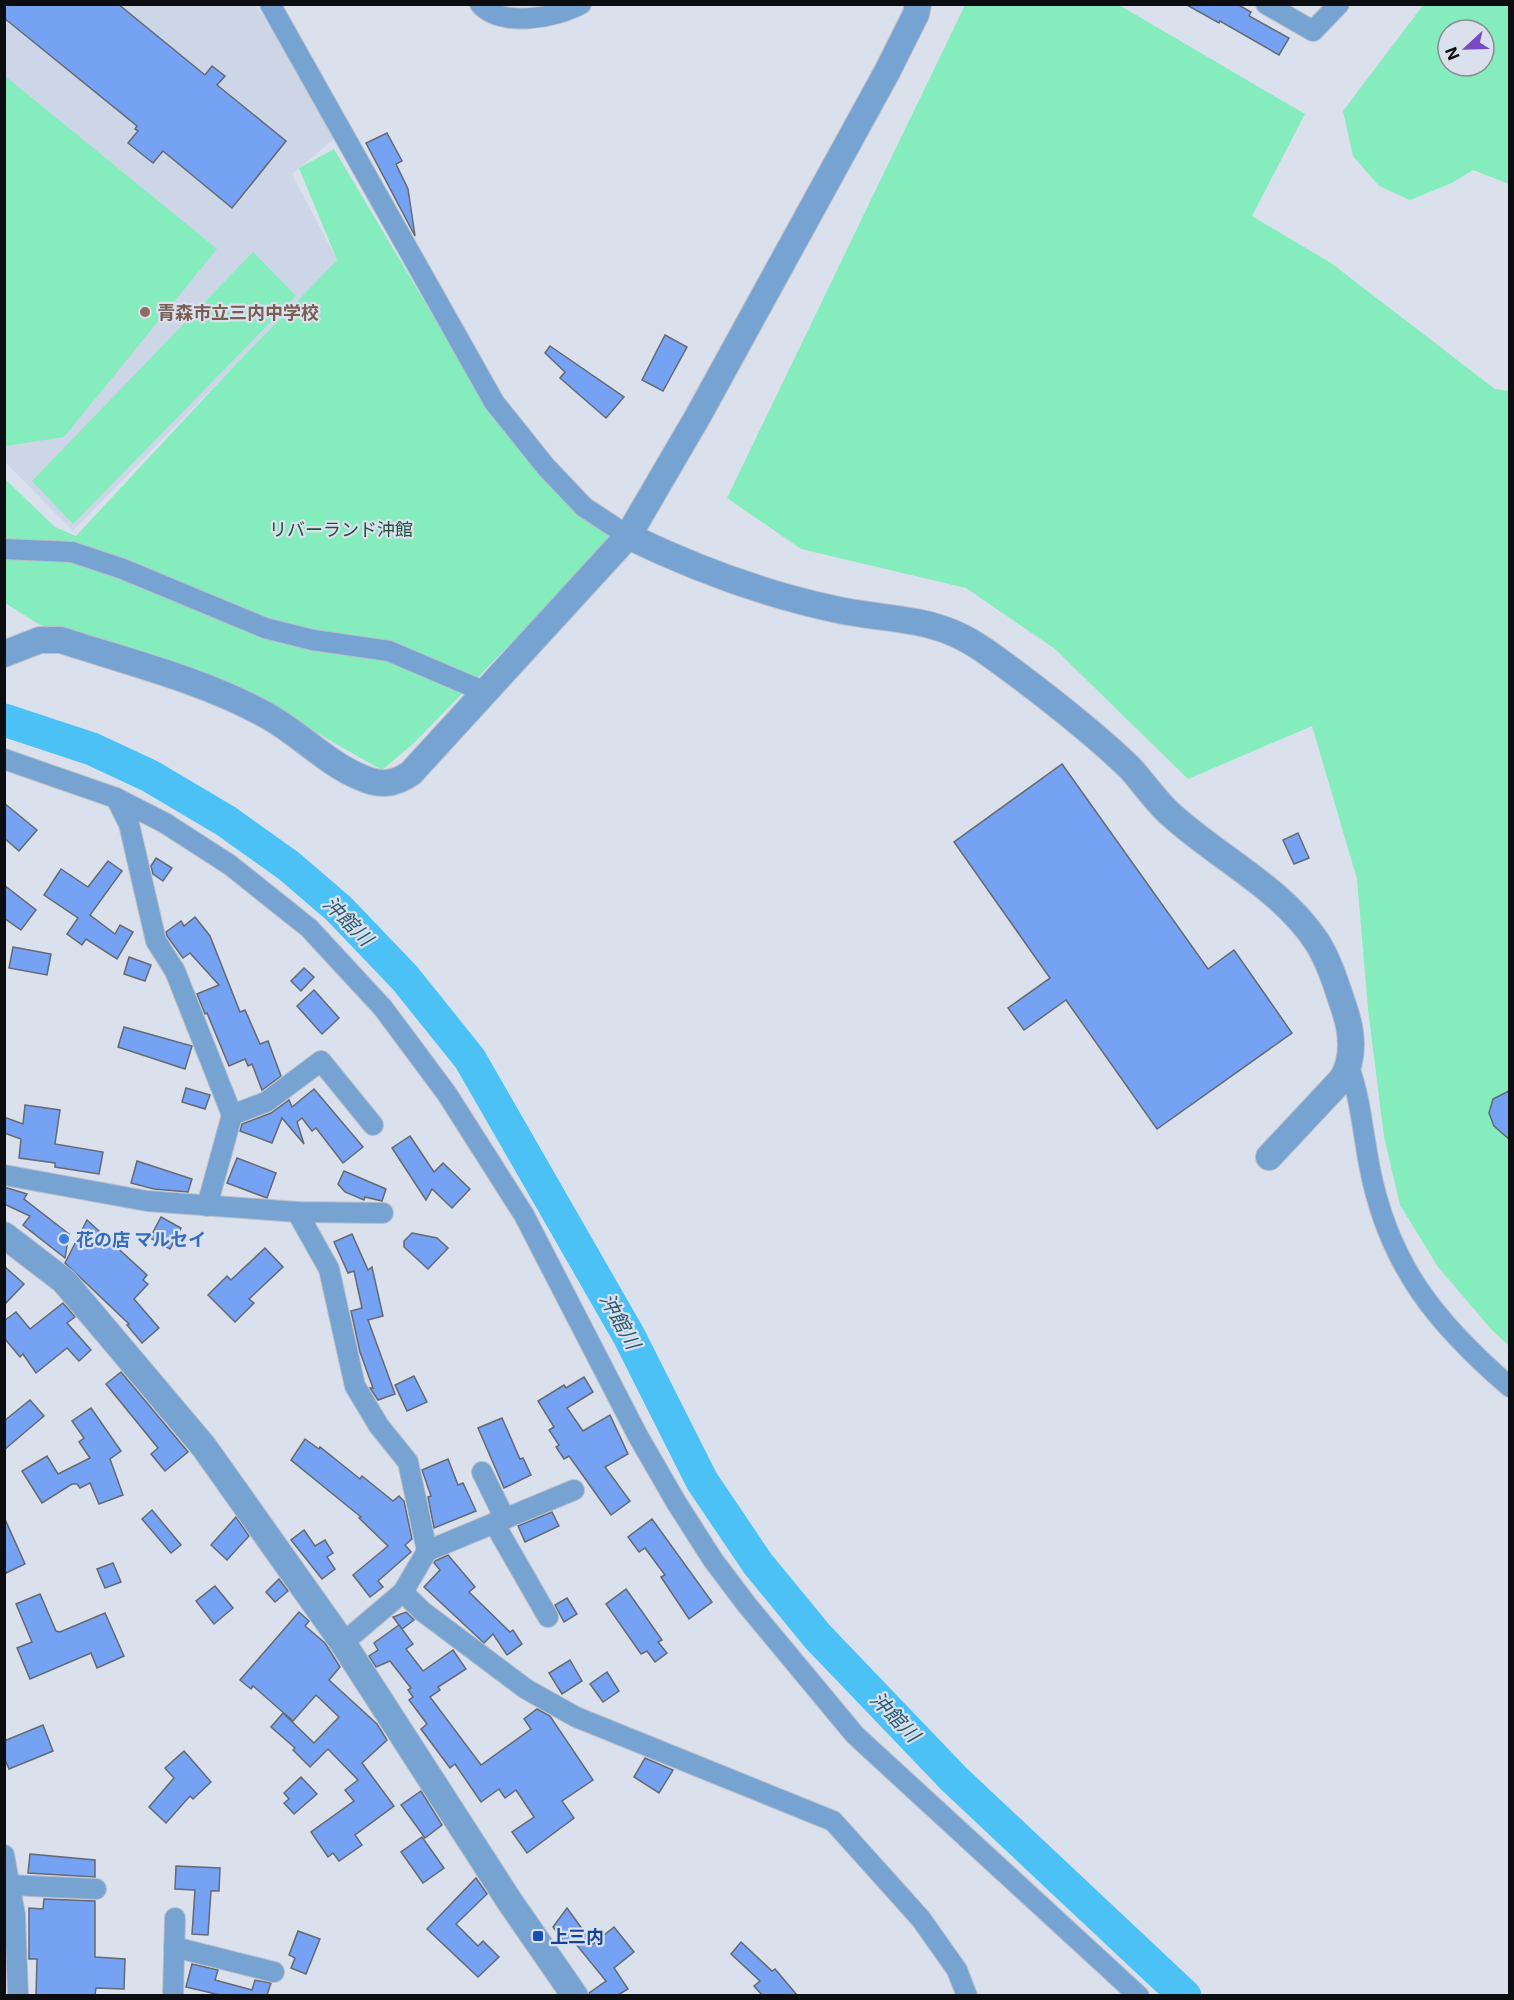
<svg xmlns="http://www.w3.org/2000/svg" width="1514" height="2000" viewBox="0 0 1514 2000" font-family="Inter,'Noto Sans JP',sans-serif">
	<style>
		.built { fill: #ccd6e7 }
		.green { fill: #85ecbe; fill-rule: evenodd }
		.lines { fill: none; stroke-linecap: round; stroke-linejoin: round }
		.river { stroke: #4bc1f6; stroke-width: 33 }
		.building { fill: #76a2f3; stroke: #646972; stroke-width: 1.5 }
		.minor-casing { stroke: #babfc9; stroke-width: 22 }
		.tertiary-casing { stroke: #babfc9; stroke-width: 28 }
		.minor { stroke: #76a3d2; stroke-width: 20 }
		.tertiary { stroke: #76a3d2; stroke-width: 26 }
		.education-dot { fill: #8d6e63; stroke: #dbe1ec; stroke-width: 2 }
		.shop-dot { fill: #3f7fe0; stroke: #dbe1ec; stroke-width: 2 }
		.transit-dot { fill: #1a4fb4; stroke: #dbe1ec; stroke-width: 2 }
		.labels { text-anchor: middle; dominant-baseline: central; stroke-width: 4.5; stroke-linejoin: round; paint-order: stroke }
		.education-label { font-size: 18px; font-weight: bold; fill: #785e54; stroke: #dbe1ec; text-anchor: start }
		.park-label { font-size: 18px; fill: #20503c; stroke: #dbe1ec }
		.shop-label { font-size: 18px; font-weight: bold; fill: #366cbe; stroke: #dbe1ec; text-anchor: start }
		.transit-label { font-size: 18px; font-weight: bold; fill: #164399; stroke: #dbe1ec; text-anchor: start }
		.water-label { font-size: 20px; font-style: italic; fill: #2c5b71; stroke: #dbe1ec }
	</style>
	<rect width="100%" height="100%" fill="#dbe1ec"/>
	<polygon class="built" points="4,5 255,5 271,26 334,139 292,174 337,260 73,531 5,462"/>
	<g class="green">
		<path d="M 1424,4 L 1509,5 L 1509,184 L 1473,170 L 1452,183 L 1410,200 L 1379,186 L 1353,156 L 1343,111 ZM 1448,30 L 1484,30 L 1484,66 L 1448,66 Z"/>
		<polygon points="965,5 1119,5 1305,114 1252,216 1331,263 1495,389 1509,391 1509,1346 1491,1329 1438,1267 1400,1205 1384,1137 1368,1009 1357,879 1312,726 1188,779 1055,649 966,588 801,549 727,498"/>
		<polygon points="5,76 217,249 64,437 5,446"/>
		<polygon points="334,149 496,422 566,504 615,536 414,743 382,770 220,678 40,625 5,603 4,478 55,527 76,536 235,365 337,260 299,168"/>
		<polygon points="253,252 296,296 73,524 32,481"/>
	</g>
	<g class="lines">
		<polyline class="river" points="4,720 92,749 150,776 226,821 289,866 339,909 405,978 470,1059 629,1336 702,1481 758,1564 818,1637 954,1779 1185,1996"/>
	</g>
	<g class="building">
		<polygon points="4,4 118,4 205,75 212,66 225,76 217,85 286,141 232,208 163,151 153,163 128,143 138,131 135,129 137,126 4,18"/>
		<polygon points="1185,4 1237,4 1251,12 1249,16 1289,38 1279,55 1220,21 1219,23"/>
		<polygon points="387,133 402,161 396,164 408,189 415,236 366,143"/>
		<polygon points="665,335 687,347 663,391 642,380"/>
		<polygon points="550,346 624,397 606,418 560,378 565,372 545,353"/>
		<polygon points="1062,764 1208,969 1234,950 1292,1033 1157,1129 1066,1000 1024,1030 1008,1008 1050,978 954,842"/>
		<polygon points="4,803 37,830 19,851 4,838"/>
		<polygon points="1298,833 1309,858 1294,864 1283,840"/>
		<polygon points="156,858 172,868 163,881 153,874 151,866"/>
		<polygon points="108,861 122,871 90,915 115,934 120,925 133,932 117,959 86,939 82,945 67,934 78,918 44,895 61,869 88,887"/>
		<polygon points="4,885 36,910 21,930 4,918"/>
		<polygon points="195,917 210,936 240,1012 245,1010 260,1044 268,1041 281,1076 262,1090 252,1064 248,1066 245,1059 229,1066 207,1013 205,1014 197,994 219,985 190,953 183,958 167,936 166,932 181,921 184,926"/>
		<polygon points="13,947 51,954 47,975 9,968"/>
		<polygon points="129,957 151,965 145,981 124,974"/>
		<polygon points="304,968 314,977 301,991 291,981"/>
		<polygon points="314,990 339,1018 322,1034 297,1006"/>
		<polygon points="124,1027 192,1046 185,1069 118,1047"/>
		<polygon points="186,1088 210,1095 205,1109 182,1102"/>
		<polygon points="314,1089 363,1147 343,1163 316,1128 312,1131 302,1118 297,1122 304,1144 282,1118 272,1143 240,1131 242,1124 271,1113 289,1100 292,1107"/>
		<polygon points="1509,1091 1509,1139 1494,1126 1489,1113 1493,1099"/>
		<polygon points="25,1105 60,1110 55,1144 103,1152 99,1174 55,1167 55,1163 19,1158 21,1139 4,1133 4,1117 23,1124"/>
		<polygon points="410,1136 434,1172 443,1163 470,1189 452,1208 432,1189 426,1200 392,1148"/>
		<polygon points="237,1158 276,1173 267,1198 227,1183"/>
		<polygon points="137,1161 192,1179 188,1192 154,1189 131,1183"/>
		<polygon points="344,1171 386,1189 382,1201 365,1197 364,1200 345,1192 338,1184"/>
		<polygon points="4,1187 27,1194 24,1199 69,1234 65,1258 23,1225 30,1216 4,1204"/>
		<polygon points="161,1217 181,1228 170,1249 150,1238"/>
		<polygon points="87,1220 147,1275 143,1280 148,1284 134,1299 159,1328 142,1343 127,1325 129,1324 65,1263"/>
		<polygon points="412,1233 437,1238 448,1248 428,1269 404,1247 404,1241"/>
		<polygon points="352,1234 368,1270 372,1267 383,1316 368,1320 395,1394 378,1400 370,1388 373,1388 360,1352 351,1311 362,1308 354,1271 348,1273 334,1242"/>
		<polygon points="265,1248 283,1267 249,1299 254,1303 235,1322 208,1295 227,1276 231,1280"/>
		<polygon points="4,1266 24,1284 4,1305"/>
		<polygon points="63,1303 75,1317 67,1323 91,1350 79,1361 67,1348 36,1373 23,1354 20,1357 4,1338 4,1321 16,1312 30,1329"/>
		<polygon points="121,1372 188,1452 165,1471 151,1454 158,1448 106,1384"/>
		<polygon points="414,1376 427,1402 407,1411 395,1385"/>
		<polygon points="584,1377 593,1392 567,1408 583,1431 610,1415 628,1454 605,1467 630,1501 611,1515 569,1456 564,1459 556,1447 559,1445 549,1430 554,1427 538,1401 564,1385 566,1388"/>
		<polygon points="30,1400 44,1416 4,1450 4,1421"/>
		<polygon points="91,1408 121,1451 110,1459 123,1495 99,1504 90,1483 80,1488 77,1484 72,1484 42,1503 22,1471 47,1456 58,1474 90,1458 79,1442 84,1438 72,1421"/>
		<polygon points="502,1418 520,1459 523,1458 531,1475 504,1488 478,1428"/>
		<polygon points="305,1439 319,1449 320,1447 360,1479 362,1476 393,1501 399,1496 404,1501 412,1539 405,1545 411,1552 378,1581 383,1587 370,1597 353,1575 388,1546 359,1518 361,1517 291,1460"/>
		<polygon points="448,1459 458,1485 463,1483 476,1511 434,1528 428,1497 431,1496 422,1470"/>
		<polygon points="152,1510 181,1545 171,1553 142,1519"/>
		<polygon points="552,1512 559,1526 525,1542 518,1526"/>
		<polygon points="4,1517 25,1564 4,1574"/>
		<polygon points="236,1517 249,1536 227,1560 211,1545"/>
		<polygon points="652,1519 712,1602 689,1619 661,1577 665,1575 645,1548 639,1552 628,1537"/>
		<polygon points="304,1530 315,1546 325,1540 333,1553 327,1557 335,1569 322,1579 291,1540"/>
		<polygon points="448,1555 475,1587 469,1592 510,1632 513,1630 522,1644 507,1655 493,1634 484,1643 424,1587 440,1570 434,1563 435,1561"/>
		<polygon points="113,1563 121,1582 105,1588 97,1569"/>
		<polygon points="279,1579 288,1591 275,1602 266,1592"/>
		<polygon points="215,1586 233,1608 214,1624 196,1601"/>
		<polygon points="626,1589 662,1640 658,1642 667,1653 655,1662 647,1651 641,1654 606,1604"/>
		<polygon points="40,1594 56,1631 60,1632 105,1613 124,1656 97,1668 91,1653 30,1679 17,1648 32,1642 16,1604"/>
		<polygon points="567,1598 577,1614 564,1622 555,1605"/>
		<polygon points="299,1612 309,1621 305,1626 325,1643 340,1667 329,1680 377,1724 387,1740 362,1763 394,1806 355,1835 362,1845 339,1861 333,1853 328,1857 311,1832 354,1801 345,1790 358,1780 328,1749 310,1767 293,1750 295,1748 271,1727 283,1713 314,1743 339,1717 316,1695 293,1721 253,1686 251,1689 240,1680"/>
		<polygon points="406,1612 414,1620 402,1629 393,1617"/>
		<polygon points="399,1625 413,1644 406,1649 423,1671 453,1650 466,1669 438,1687 440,1690 430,1697 481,1765 531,1729 524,1719 537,1709 550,1716 593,1780 562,1801 574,1818 527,1853 512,1832 534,1817 516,1790 505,1798 499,1789 481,1802 455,1764 450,1768 421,1729 427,1724 409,1700 413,1697 408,1690 411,1688 390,1661 376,1667 369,1656 378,1650 374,1643"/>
		<polygon points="570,1660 582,1681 562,1694 549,1673"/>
		<polygon points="607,1672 619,1691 603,1702 590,1684"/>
		<polygon points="43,1725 53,1751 9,1769 4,1757 4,1741"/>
		<polygon points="184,1751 211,1782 193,1799 190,1796 166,1823 149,1807 174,1778 165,1768"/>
		<polygon points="645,1758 673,1770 659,1793 634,1777"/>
		<polygon points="301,1777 317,1794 294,1814 284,1803 289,1799 284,1793"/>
		<polygon points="421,1791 442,1825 425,1838 401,1805"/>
		<polygon points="422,1837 444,1868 423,1883 401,1852"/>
		<polygon points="30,1854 95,1860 95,1877 28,1873"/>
		<polygon points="176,1866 220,1868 219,1891 211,1891 208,1935 192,1934 195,1890 175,1889"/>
		<polygon points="476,1878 487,1894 456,1924 478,1946 483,1941 499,1957 478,1977 427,1929"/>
		<polygon points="44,1899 95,1901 95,1957 125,1959 124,1989 96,1988 95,1995 36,1995 37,1959 29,1959 29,1908 43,1909"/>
		<polygon points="567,1908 593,1944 614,1927 634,1952 614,1968 628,1989 618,1995 590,1995 589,1993 606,1981 571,1938 565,1943 553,1927"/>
		<polygon points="298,1931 320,1939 306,1974 291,1968 295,1958 289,1955"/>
		<polygon points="741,1942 772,1971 775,1969 797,1995 762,1995 754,1986 760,1981 731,1954"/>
		<polygon points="192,1964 218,1970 215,1980 252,1990 255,1980 271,1983 267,1995 220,1995 186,1987"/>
	</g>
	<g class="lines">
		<g class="minor-casing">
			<g id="minor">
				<polyline points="270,4 494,402 546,467 584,507 628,536"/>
				<path d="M 480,4 C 501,28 556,18 581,4"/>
				<polyline points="1266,4 1313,31 1339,4"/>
				<polyline points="4,549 72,552 123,569 265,628 313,640 389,651 485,692"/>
				<polyline points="4,759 116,798 165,823 230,865 309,928 383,1008 447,1094 524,1215 638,1436 676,1502 713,1560 747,1605 855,1735 1139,1996"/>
				<polyline points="116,798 129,824 156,941 175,971 232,1115"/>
				<path d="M 1349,1067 C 1361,1100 1363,1135 1370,1169 C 1389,1266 1437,1324 1510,1387"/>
				<polyline points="4,1175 147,1201 297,1212 383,1213"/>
				<polyline points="207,1206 232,1115 266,1102 321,1061 373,1125"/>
				<polyline points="297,1212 329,1269 355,1386 379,1426 408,1462 427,1551"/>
				<polyline points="482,1472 505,1519"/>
				<polyline points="494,1523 548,1617"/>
				<polyline points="403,1592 427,1551 574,1490"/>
				<polyline points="343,1643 403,1592 422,1611 526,1689 576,1717 833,1821 921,1919 957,1970 967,1996"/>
				<polyline points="4,1855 15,1915"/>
				<polyline points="10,1885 96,1889"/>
				<polyline points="4,1917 15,1915 18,1996"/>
				<polyline points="174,1947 274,1972"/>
				<polyline points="173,1996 175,1918"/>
			</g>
		</g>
		<g class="tertiary-casing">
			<g id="tertiary">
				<path d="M 628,536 C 692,567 764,594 834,609 C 873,618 916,617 953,633 C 975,642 995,658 1014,672 C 1054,702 1094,733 1130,768 C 1143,782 1154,799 1168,812 C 1216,857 1280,886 1317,942 C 1329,961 1336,984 1343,1005 C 1352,1030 1356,1056 1342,1079 L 1269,1157"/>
				<path d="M 4,654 L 40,640 L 61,640 C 128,662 202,680 264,714 C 297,731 326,763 360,777 C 379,786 394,785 411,773 L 628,536 L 698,416 L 887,72 L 916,14 L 918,4"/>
				<polyline points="4,1235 64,1281 204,1447 343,1643 510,1902 575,1996"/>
			</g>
		</g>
		<use href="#minor" class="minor"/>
		<use href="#tertiary" class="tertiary"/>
	</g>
	<circle class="education-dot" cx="145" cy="312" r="6"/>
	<circle class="shop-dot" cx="64" cy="1239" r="6"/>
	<rect class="transit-dot" x="532" y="1930" width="12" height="12" rx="3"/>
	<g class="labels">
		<g class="education-label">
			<text x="157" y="312">青森市立三内中学校</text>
		</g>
		<g class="park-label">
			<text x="341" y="529">リバーランド沖館</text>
		</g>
		<g class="shop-label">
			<text x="76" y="1239">花の店 マルセイ</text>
		</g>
		<g class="transit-label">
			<text x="550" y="1936">上三内</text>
		</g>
		<g class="water-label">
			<text transform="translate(348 921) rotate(45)">沖館川</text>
			<text transform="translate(620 1321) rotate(61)">沖館川</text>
			<text transform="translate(895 1717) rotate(46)">沖館川</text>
		</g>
	</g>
	<rect width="1514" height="2000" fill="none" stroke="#0b0d10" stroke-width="12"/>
	<g transform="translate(1466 48) rotate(248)"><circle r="28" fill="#dbe1ec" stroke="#888c94" stroke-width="1.5"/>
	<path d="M0-4.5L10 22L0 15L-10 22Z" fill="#794ac2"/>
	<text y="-9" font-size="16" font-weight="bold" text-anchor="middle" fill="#0b0d10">N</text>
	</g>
</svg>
